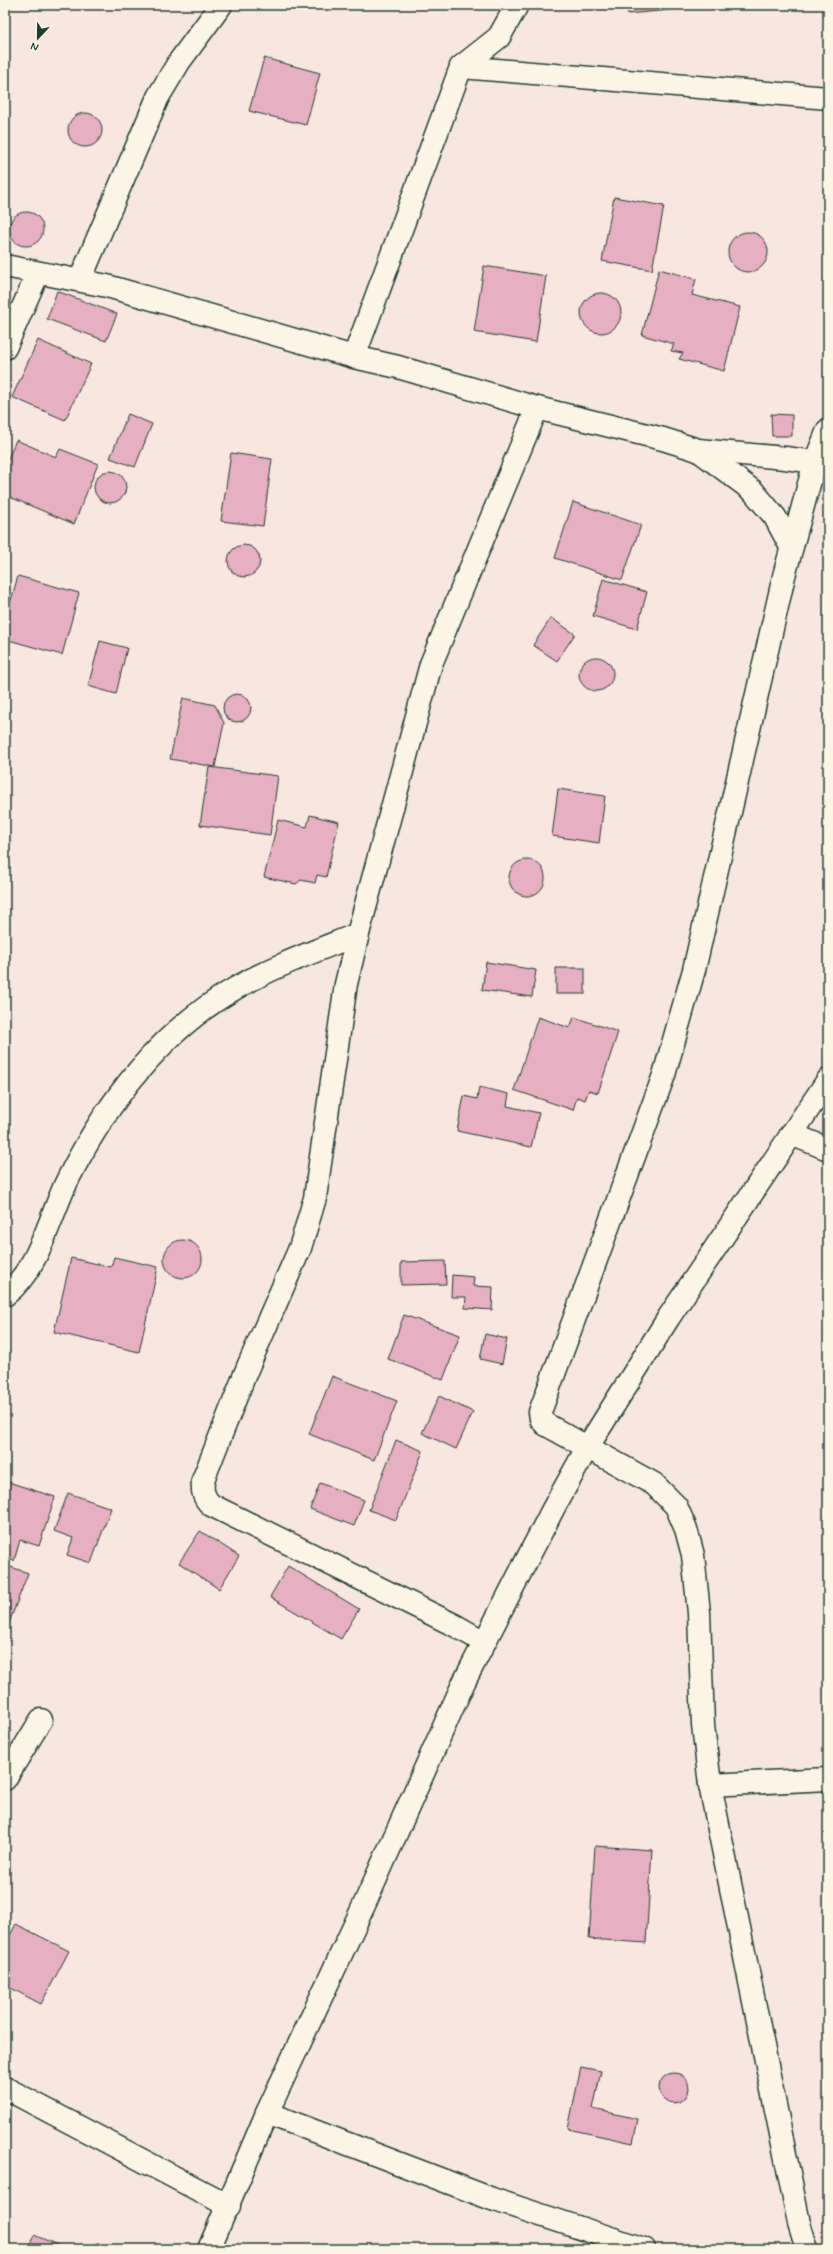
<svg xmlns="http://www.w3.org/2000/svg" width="833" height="2254" viewBox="0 0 833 2254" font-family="Mynerve,sans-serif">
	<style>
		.building { fill: #e7afc2; stroke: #1f3d34 }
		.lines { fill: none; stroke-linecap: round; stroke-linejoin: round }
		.street-casing { stroke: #1f3d34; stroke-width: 25 }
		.street { stroke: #fcf5e5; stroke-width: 22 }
	</style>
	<rect width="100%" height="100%" fill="#f8e7de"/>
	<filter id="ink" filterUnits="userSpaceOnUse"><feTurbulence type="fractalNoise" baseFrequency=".025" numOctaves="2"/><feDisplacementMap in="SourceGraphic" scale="8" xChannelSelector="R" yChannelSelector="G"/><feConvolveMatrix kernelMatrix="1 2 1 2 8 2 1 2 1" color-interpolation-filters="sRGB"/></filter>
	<g filter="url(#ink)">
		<g class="building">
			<polygon points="627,5 680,5 680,9 628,14"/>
			<polygon points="264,58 320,73 306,125 249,111"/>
			<circle cx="85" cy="130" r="17"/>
			<polygon points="5,168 8,169 5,179"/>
			<polygon points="614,197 664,206 652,270 602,261"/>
			<circle cx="26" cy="229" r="17"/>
			<circle cx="748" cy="252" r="20"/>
			<polygon points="484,266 546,276 536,342 474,332"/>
			<polygon points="659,269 696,279 692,295 740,307 724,371 679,359 683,353 671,351 674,344 642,335"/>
			<polygon points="57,291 117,314 106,341 47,319"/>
			<circle cx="601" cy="313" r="20"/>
			<polygon points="38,340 91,364 65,420 12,397"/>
			<polygon points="128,414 152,424 135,467 110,458"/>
			<polygon points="771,414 792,415 792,436 772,436"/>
			<polygon points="16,440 56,457 60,449 98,464 74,524 5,495 5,466"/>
			<polygon points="231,453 272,459 263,526 221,521"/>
			<circle cx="110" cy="487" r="16"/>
			<polygon points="573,502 641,525 622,580 555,558"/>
			<circle cx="244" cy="561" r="16"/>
			<polygon points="18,576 79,593 62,655 5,639 5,621"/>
			<polygon points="603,579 647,592 637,629 593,616"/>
			<polygon points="551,618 575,634 557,661 533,645"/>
			<polygon points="100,641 127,648 116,694 88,686"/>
			<circle cx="596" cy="674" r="17"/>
			<circle cx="237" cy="708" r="14"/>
			<polygon points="183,698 215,705 224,723 215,767 170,759"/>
			<polygon points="209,767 278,776 270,835 200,825"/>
			<polygon points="558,789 605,796 599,843 552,836"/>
			<polygon points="310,815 339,822 326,877 317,875 315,883 301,880 296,884 264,877 278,820 307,827"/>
			<circle cx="527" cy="878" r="18"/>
			<polygon points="486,962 536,970 532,997 482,990"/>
			<rect x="556" y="968" width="29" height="26"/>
			<polygon points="538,1017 570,1028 574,1017 618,1032 598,1093 589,1090 585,1100 577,1097 573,1110 514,1090"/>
			<polygon points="479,1087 509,1094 507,1106 539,1113 531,1147 457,1131 464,1096 477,1099"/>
			<circle cx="183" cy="1259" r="19"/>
			<polygon points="114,1257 158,1267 139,1352 54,1332 71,1258 111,1267"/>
			<polygon points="445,1261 446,1284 401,1285 401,1262"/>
			<polygon points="452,1275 474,1277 473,1286 493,1287 492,1310 465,1308 466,1297 451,1297"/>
			<polygon points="404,1315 460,1335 443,1380 388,1359"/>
			<polygon points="485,1334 507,1339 502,1364 480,1359"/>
			<polygon points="332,1376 397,1401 374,1460 309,1434"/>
			<polygon points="439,1396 473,1412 456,1449 422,1433"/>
			<polygon points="396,1440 423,1451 396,1520 369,1510"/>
			<polygon points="5,1481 55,1497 39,1546 20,1540 14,1561 5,1558"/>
			<polygon points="320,1483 364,1500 354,1526 310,1509"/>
			<polygon points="68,1493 111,1508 91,1563 67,1555 73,1538 54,1531"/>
			<polygon points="200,1531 239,1556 219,1589 179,1563"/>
			<polygon points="5,1565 28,1573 6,1631 5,1630"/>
			<polygon points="288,1566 359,1609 341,1639 270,1597"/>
			<polygon points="595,1846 652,1850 646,1943 589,1939"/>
			<polygon points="16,1924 69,1951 41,2004 5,1985 5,1945"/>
			<polygon points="581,2067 601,2071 593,2109 638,2119 633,2143 568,2129"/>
			<circle cx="674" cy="2088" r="15"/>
			<polygon points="34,2235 67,2249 28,2249"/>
		</g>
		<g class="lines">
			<g class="street-casing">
				<g id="street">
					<polyline points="461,67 828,98"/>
					<polyline points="5,266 107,286 354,357 398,367 537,408 663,439 698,450 785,458 815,462 828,467"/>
					<polyline points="80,280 158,97 179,62 221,5"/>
					<polyline points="5,348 38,273"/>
					<polyline points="354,357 461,67 499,37 517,5"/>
					<polyline points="698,450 753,491 775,517 791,547"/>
					<polyline points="791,1134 828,1149"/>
					<path d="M 5,1295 C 40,1269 50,1214 69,1177 C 107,1102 162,1030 236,988 C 274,966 316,951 358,934"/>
					<path d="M 484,1642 L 456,1626 L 211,1505 C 203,1497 202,1491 203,1480 L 247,1369 L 300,1248 L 315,1198 L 346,984 L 358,934 L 431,664 L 537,408"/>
					<polyline points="5,1779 41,1720"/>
					<polyline points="710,1785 828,1779"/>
					<polyline points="5,2088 229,2206"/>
					<polyline points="267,2113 492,2199 644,2249"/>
					<polyline points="209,2249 267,2113 365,1903 464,1682 553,1509 587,1448 669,1317 828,1080"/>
					<polyline points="807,2249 799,2223 710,1785 703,1725 699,1613 693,1555 686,1529 676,1506 654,1484 545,1424 541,1419 540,1412 664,1075 694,970 784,576 815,462 828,430"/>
				</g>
			</g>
			<use href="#street" class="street"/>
		</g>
	</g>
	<rect width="833" height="2254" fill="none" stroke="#fcf5e5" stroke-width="20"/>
	<rect x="10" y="10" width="813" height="2234" fill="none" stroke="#1f3d34" stroke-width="1.5" filter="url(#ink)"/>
	<g transform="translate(38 38) rotate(202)" stroke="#fcf5e5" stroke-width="3" paint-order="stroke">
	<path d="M0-3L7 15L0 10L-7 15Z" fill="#1f3d34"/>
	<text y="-6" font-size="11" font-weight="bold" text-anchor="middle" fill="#1f3d34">N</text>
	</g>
</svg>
